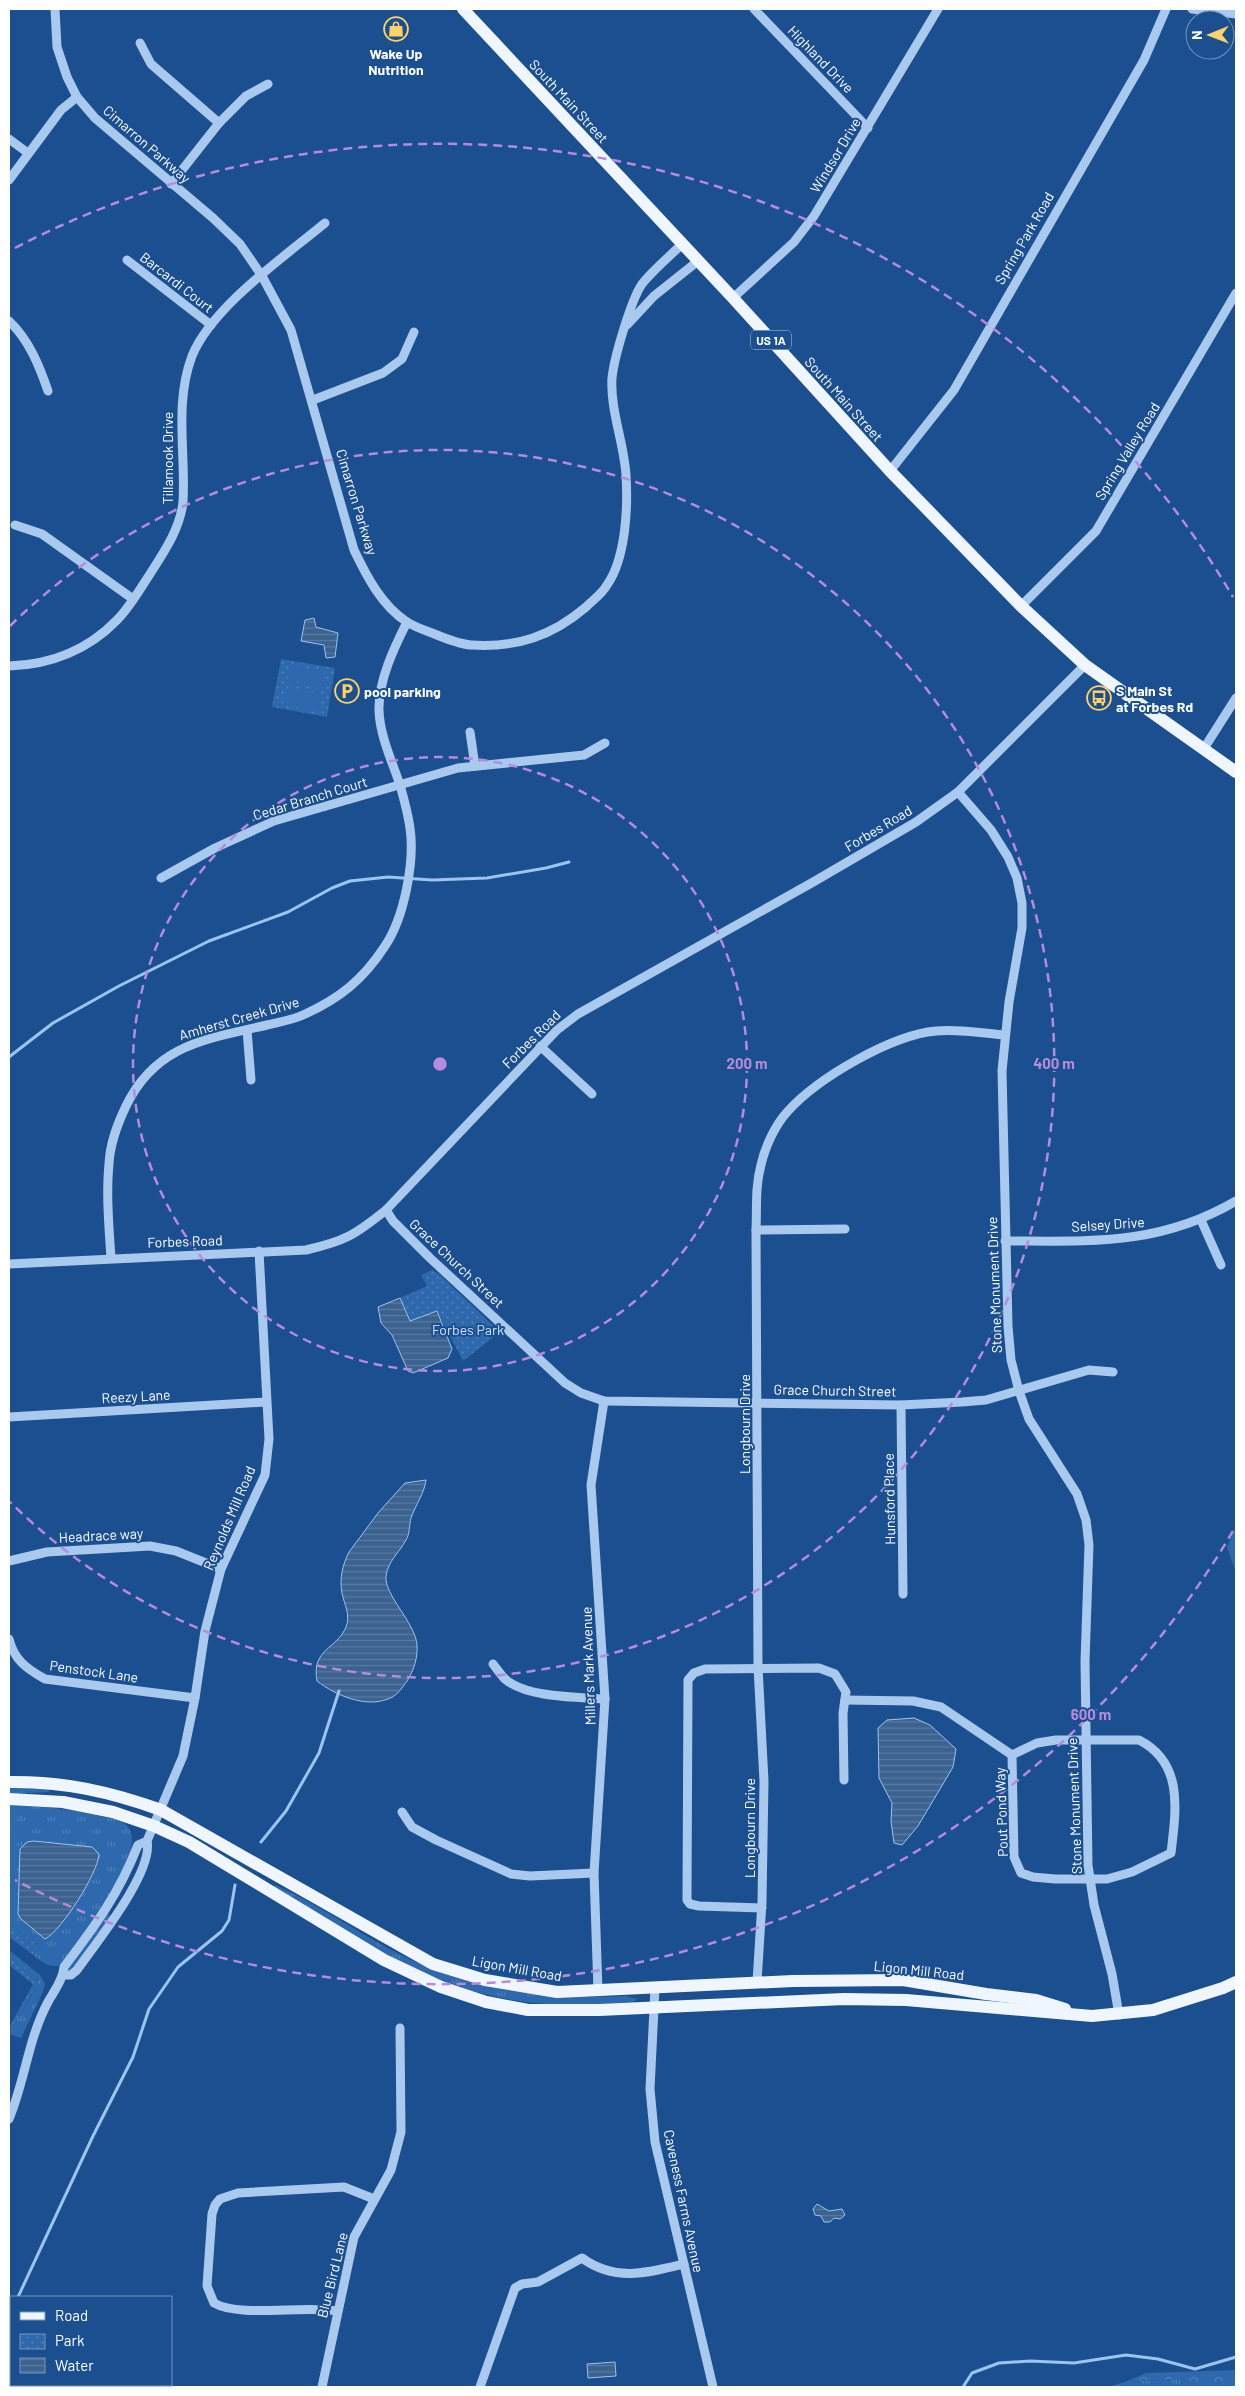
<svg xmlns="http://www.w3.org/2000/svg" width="1245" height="2396" viewBox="0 0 1245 2396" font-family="Barlow,sans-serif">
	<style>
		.grass { fill: url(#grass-tufts); fill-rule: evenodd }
		.forest { fill: url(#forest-crowns) }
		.park { fill: url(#park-dots) }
		.pitch { fill: #2e69ad }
		.water { fill: url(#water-rules); stroke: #9cc4f0 }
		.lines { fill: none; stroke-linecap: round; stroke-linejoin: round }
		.stream { stroke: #9cc4f0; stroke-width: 3 }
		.minor { stroke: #a9c9ee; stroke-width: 9 }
		.major { stroke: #f0f6ff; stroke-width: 12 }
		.ring { fill: none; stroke: #b68bdc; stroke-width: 2.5; stroke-dasharray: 9 6 }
		.labels { text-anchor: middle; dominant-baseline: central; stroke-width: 4; stroke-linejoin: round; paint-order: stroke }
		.shield { fill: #1b4f8f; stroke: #bbcadd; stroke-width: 1 }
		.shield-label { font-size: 12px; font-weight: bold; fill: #fff }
		.poi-label { font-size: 14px; font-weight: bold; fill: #fff; stroke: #1b4f8f; text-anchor: start }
		.street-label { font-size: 14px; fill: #fff; stroke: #1b4f8f }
		.park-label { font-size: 14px; fill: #cfe3fa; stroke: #1b4f8f }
		.centre { fill: #b68bdc; stroke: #1b4f8f; stroke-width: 2.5 }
		.ring-label { font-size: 15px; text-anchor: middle; font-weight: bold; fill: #b68bdc; stroke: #1b4f8f; stroke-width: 4; stroke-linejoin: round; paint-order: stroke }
	</style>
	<defs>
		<pattern id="grass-tufts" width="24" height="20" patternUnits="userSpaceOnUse" patternTransform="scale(1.25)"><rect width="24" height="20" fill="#2e69ad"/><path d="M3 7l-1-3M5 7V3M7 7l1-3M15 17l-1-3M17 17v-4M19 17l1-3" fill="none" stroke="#4d80b9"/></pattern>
		<pattern id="forest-crowns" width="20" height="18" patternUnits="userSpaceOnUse" patternTransform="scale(1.25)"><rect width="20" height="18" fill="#2e69ad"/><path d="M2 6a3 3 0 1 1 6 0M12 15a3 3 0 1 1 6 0" fill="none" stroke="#4d80b9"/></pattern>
		<pattern id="park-dots" width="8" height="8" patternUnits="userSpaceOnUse" patternTransform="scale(1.25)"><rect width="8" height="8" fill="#2e69ad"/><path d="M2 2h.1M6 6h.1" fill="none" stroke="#4d80b9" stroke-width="1.8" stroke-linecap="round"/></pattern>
		<pattern id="water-rules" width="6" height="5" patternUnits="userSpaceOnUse" patternTransform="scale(1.25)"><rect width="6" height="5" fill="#3c6290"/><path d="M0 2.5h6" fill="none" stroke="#597aa1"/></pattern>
	</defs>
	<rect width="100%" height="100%" fill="#1b4f8f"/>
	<g class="grass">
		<polygon points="9,1787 50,1788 49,1792 9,1794"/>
		<path d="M 9,1805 C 43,1807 70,1808 104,1817 C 111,1818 119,1819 125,1824 C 156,1848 77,1942 61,1965 C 48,1969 41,1961 32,1954 L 36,1953 L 38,1945 L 9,1923 ZM 34,1841 L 92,1847 L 96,1868 L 82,1892 L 49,1937 L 18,1914 L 20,1849 L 27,1842 Z"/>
		<path d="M 275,1885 C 325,1907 368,1941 418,1963 C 484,1993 554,1999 626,1996 L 637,1999 L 634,2002 C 594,2005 552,2007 512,2000 C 423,1985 349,1933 273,1887 Z"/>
		<polygon points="108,1914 111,1916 75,1967 69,1971 66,1970"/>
		<polygon points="9,1950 40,1975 45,1984 42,1994 21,2038 9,2034 35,1989 37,1980 9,1957"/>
		<polygon points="1177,2379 1189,2382 1191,2387 1108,2387 1125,2382"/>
	</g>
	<polygon class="forest" points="1236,2370 1236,2387 1191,2387 1189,2382 1177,2379 1125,2382 1146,2373"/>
	<g class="park">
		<polygon points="281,659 335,668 327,717 272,707"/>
		<polygon points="432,1270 439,1274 500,1332 463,1361 437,1311 410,1321 400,1298 427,1286 421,1275"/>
		<polygon points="9,1923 38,1945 36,1953 32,1954 9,1937"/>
		<polygon points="9,1957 33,1976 38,1983 9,2034 10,2026 33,1984 9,1965"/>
	</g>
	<g class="pitch">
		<polygon points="290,666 326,672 323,689 287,683"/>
		<polygon points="285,688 322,694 319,711 283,705"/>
		<polygon points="1236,1527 1236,1574 1227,1547"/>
	</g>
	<g class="water">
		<polygon points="314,618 316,627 338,633 335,657 326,658 324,645 301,641 305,620"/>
		<polygon points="400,1298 410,1321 437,1311 452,1349 448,1358 413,1373 408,1371 392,1335 381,1323 378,1307"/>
		<path d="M 426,1480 C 424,1494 416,1504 411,1518 C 409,1525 410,1534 406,1540 C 399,1553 388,1561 386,1576 C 384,1595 415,1622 417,1645 C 418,1657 414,1670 407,1681 C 402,1688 397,1696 388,1699 C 365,1708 335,1695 317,1681 C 311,1649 337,1649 346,1627 C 351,1615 344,1604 342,1593 C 339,1578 343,1564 349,1552 L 378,1513 L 405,1483 Z"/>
		<polygon points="914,1718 930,1725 956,1749 953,1767 918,1826 902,1845 894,1843 891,1821 892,1803 879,1778 878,1728 887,1720"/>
		<path d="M 34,1841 L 92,1847 L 99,1854 C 98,1873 62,1930 45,1939 L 21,1919 L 18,1914 L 20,1849 L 27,1842 Z"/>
		<polygon points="817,2204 829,2211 842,2209 845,2215 840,2219 834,2218 830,2222 824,2222 821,2216 815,2215 813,2209"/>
		<polygon points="615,2362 616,2376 588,2378 587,2364"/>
	</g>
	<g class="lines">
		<g class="stream">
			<polyline points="9,1057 53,1023 119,986 209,941 288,912 332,888 350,881 388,877 432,880 487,878 546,868 569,862"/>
			<polyline points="261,1842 286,1811 319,1753 339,1691"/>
			<polyline points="18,2297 93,2136 133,2057 149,2009 178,1967 222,1931 229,1920 235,1885"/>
			<polyline points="9,2314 11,2311"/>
			<polyline points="963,2387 972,2373 999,2363 1030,2361 1074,2363 1126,2355 1158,2359 1195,2369 1236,2357"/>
		</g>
		<g class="minor">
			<path d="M 55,9 L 57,47 L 67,77 L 77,97 L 95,118 L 213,218 L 240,244 L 262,276 L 291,330 L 354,550 C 367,577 382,606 407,622 C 415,627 424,630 432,633 C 444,638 458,644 471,645 C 517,648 552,636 586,607 C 593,600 602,594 607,585 C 626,558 628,507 626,475 C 624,443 610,410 612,378 C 614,358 631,300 642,284 C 653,270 669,257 682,244"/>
			<polyline points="754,9 868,128"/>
			<polyline points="1192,9 1236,14"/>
			<polyline points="140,43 151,64 219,123"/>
			<polyline points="9,139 28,153"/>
			<polyline points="9,180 61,110 77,97"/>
			<polyline points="171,184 219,123 246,96 268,84"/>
			<polyline points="127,260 211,325"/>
			<polyline points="733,298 794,242 814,216 938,9"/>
			<path d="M 9,321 C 29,340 39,365 48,391"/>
			<polyline points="627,325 654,296 698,261"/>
			<polyline points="313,400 383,373 402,359 414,332"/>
			<polyline points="890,471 954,390 1144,60 1166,9"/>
			<polyline points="15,525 42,534 133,599"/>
			<polyline points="1021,606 1096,531 1236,293"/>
			<path d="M 9,666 C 50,665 88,650 117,620 C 130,607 140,589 150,574 C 164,552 180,529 183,502 C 186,453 174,404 192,356 C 212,307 284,257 325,223"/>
			<polyline points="470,732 475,766"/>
			<polyline points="1203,750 1236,698"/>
			<polyline points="958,792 991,830 1008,857 1017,878 1022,903 1022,928 1009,1002 1002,1071 1008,1326 1011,1360 1019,1391 1029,1419 1077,1494 1086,1520 1089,1545 1085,1661 1088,1865 1094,1905 1112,1974 1119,2015"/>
			<polyline points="161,878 215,848 274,821 458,768 584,755 605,743"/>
			<polyline points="247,1030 251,1080"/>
			<polyline points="540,1046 592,1094"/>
			<polyline points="386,1210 393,1221 430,1258 565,1383 581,1393 604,1401 901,1405 962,1402 986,1400 1089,1370 1113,1372"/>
			<polyline points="1201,1220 1221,1265"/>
			<polyline points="756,1230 845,1229"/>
			<path d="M 1005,1241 C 1091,1241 1159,1246 1236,1201"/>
			<path d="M 111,1258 C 109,1228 106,1194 109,1164 C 110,1143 117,1125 126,1106 C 156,1044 207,1039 267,1025 C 279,1022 292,1020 303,1015 C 339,999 363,980 385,946 C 404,918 415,862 410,828 C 408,814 404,799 400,785 C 392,761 380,736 379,711 C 378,681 394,648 407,622"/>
			<path d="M 9,1264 L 306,1250 C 345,1241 355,1235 386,1210 L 557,1030 L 578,1014 L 815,881 L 916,822 L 958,792 L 1085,665"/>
			<polyline points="901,1405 903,1594"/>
			<polyline points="9,1417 265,1402"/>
			<polyline points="9,1561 47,1552 150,1546 176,1551 221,1569"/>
			<path d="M 9,1639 C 14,1660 27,1669 45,1679 L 195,1698"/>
			<path d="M 493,1664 C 497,1669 501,1675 505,1679 C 527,1698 578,1697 605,1699"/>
			<path d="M 845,1700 L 913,1701 L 941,1707 L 1012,1755 L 1037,1743 L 1056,1740 L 1139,1740 C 1184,1763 1176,1810 1171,1853 L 1132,1872 L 1107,1879 L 1055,1879 L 1033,1877 L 1021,1873 L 1014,1857 L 1012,1755"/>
			<polyline points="402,1812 412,1827 436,1840 511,1874 530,1876 594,1873"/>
			<polyline points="762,1908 699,1906 690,1904 687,1900 688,1680 694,1673 705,1669 819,1668 835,1674 846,1692 843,1713 844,1780"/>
			<path d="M 64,1975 L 71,1975 L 77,1970 C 95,1944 154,1872 147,1841 L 183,1756 L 195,1698 L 205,1631 L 221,1569 L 265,1475 L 269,1439 L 259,1251"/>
			<path d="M 757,1982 L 762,1902 L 764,1781 L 758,1667 L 756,1230 C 757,1208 755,1187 761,1165 C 765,1147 775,1125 788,1111 C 818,1078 891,1035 936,1031 C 958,1029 983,1033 1004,1035"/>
			<polyline points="655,1988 650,2089 655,2142 713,2387"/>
			<polyline points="598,1991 594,1873 605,1699 591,1485 604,1401"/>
			<path d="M 9,2119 C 25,2081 28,2039 48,2002 C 54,1991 63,1980 64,1967 C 95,1926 119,1894 138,1845 L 147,1841"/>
			<path d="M 337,2311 C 304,2305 239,2318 214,2303 L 207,2286 L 212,2214 L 215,2205 L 220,2199 L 238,2193 L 344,2187 L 374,2199"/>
			<polyline points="322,2387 354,2237 391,2170 401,2132 400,2028"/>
			<path d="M 480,2387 L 515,2288 L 522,2284 L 538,2282 L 582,2258 C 615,2282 647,2273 684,2264"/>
		</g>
		<g class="major">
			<polyline points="463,9 733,298 890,471 1021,606 1085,665 1236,772"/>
			<path d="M 9,1782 C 63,1781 111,1792 161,1810 L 433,1964 L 485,1980 L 557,1992 L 793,1981 L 903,1980 L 986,1994 L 1036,2000 L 1065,2009"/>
			<polyline points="9,1799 63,1802 113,1812 154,1826 189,1842 384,1960 441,1987 486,2002 528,2010 599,2010 844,1999 906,2000 1092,2016 1153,2010 1223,1988 1236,1982"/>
		</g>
	</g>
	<g class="ring">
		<circle cx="440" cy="1064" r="307"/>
		<path d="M10 626A614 614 0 1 1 10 1502"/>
		<path d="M1233 1531A920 920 0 0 1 15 1880M15 248A920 920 0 0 1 1233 597"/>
	</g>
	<defs>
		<g id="shop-ring" transform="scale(1.25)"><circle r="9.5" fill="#1b4f8f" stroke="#ffd166" stroke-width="1.5"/><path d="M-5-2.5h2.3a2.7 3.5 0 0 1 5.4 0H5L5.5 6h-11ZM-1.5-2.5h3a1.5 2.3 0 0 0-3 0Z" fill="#ffd166"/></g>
		<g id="parking-ring" transform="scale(1.25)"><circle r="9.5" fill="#1b4f8f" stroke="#ffd166" stroke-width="1.5"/><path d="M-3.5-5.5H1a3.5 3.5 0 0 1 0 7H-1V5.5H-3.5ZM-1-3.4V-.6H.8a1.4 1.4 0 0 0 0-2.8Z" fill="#ffd166"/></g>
		<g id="bus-ring" transform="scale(1.25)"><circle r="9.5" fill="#1b4f8f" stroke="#ffd166" stroke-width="1.5"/><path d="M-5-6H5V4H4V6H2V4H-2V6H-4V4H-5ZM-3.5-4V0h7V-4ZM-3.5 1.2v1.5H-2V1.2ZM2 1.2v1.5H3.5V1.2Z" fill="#ffd166"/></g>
	</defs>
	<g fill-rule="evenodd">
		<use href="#shop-ring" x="396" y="29"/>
		<use href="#parking-ring" x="347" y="691"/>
		<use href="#bus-ring" x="1099" y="698"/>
	</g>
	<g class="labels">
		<rect class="shield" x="751" y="330.5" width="40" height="19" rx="4"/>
		<g class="shield-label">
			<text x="771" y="340">US 1A</text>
		</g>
		<g class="poi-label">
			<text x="396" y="53" text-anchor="middle">Wake Up<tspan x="396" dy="16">Nutrition</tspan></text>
			<text x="1116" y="690">S Main St<tspan x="1116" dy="16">at Forbes Rd</tspan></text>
			<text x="364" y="691">pool parking</text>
		</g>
		<g class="street-label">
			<text transform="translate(821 59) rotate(46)">Highland Drive</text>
			<text transform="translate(569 101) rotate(47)">South Main Street</text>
			<text transform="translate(147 144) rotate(41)">Cimarron Parkway</text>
			<text transform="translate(835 155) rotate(-59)">Windsor Drive</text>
			<text transform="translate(1024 238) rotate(-60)">Spring Park Road</text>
			<text transform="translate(177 282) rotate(38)">Barcardi Court</text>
			<text transform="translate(844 399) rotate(48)">South Main Street</text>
			<text transform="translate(1127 451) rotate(-59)">Spring Valley Road</text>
			<text transform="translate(167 458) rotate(-90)">Tillamook Drive</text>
			<text transform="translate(357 502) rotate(73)">Cimarron Parkway</text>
			<text transform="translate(310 798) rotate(-17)">Cedar Branch Court</text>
			<text transform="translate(878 828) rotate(-31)">Forbes Road</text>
			<text transform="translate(239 1018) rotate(-16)">Amherst Creek Drive</text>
			<text transform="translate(531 1039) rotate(-45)">Forbes Road</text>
			<text transform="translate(1108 1224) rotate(-4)">Selsey Drive</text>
			<text transform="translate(185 1241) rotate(-2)">Forbes Road</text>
			<text transform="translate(457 1263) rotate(43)">Grace Church Street</text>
			<text transform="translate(994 1285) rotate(-92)">Stone Monument Drive</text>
			<text transform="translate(835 1390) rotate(1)">Grace Church Street</text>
			<text transform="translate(136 1396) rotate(-3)">Reezy Lane</text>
			<text transform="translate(744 1424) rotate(-90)">Longbourn Drive</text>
			<text transform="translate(889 1499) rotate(-91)">Hunsford Place</text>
			<text transform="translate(229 1518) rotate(-67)">Reynolds Mill Road</text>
			<text transform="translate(101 1535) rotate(-3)">Headrace way</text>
			<text transform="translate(588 1666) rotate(-92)">Millers Mark Avenue</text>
			<text transform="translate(94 1671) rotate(8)">Penstock Lane</text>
			<text transform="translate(1074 1806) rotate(-92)">Stone Monument Drive</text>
			<text transform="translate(1001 1812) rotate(-92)">Pout Pond Way</text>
			<text transform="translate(749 1828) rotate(-90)">Longbourn Drive</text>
			<text transform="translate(517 1968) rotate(10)">Ligon Mill Road</text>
			<text transform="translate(919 1970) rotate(6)">Ligon Mill Road</text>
			<text transform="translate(684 2201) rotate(78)">Caveness Farms Avenue</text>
			<text transform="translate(332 2275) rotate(-76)">Blue Bird Lane</text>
		</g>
		<g class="park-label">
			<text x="468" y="1329">Forbes Park</text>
		</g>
	</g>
	<circle cx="440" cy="1064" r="8" class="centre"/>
	<g class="ring-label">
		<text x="747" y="1069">200 m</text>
		<text x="1054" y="1069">400 m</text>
		<text x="1091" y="1720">600 m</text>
	</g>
	<rect width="1245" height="2396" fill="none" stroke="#ffffff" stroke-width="20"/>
	<rect x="10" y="2296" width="162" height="90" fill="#1b4f8f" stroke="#7695bc"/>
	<rect x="20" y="2312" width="25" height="8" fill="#f0f6ff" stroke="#7695bc"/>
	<text x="55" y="2321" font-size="15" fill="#ffffff">Road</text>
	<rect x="20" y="2334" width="25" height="15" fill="url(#park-dots)" stroke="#7695bc"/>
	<text x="55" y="2346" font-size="15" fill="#ffffff">Park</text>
	<rect x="20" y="2358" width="25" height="15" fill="url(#water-rules)" stroke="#7695bc"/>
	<text x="55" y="2371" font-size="15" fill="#ffffff">Water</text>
	<g transform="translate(1210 35) rotate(269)"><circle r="24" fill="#1b4f8f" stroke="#7695bc"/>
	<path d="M0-4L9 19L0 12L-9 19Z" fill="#ffd166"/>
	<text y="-8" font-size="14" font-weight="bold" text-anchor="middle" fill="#ffffff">N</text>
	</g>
</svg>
